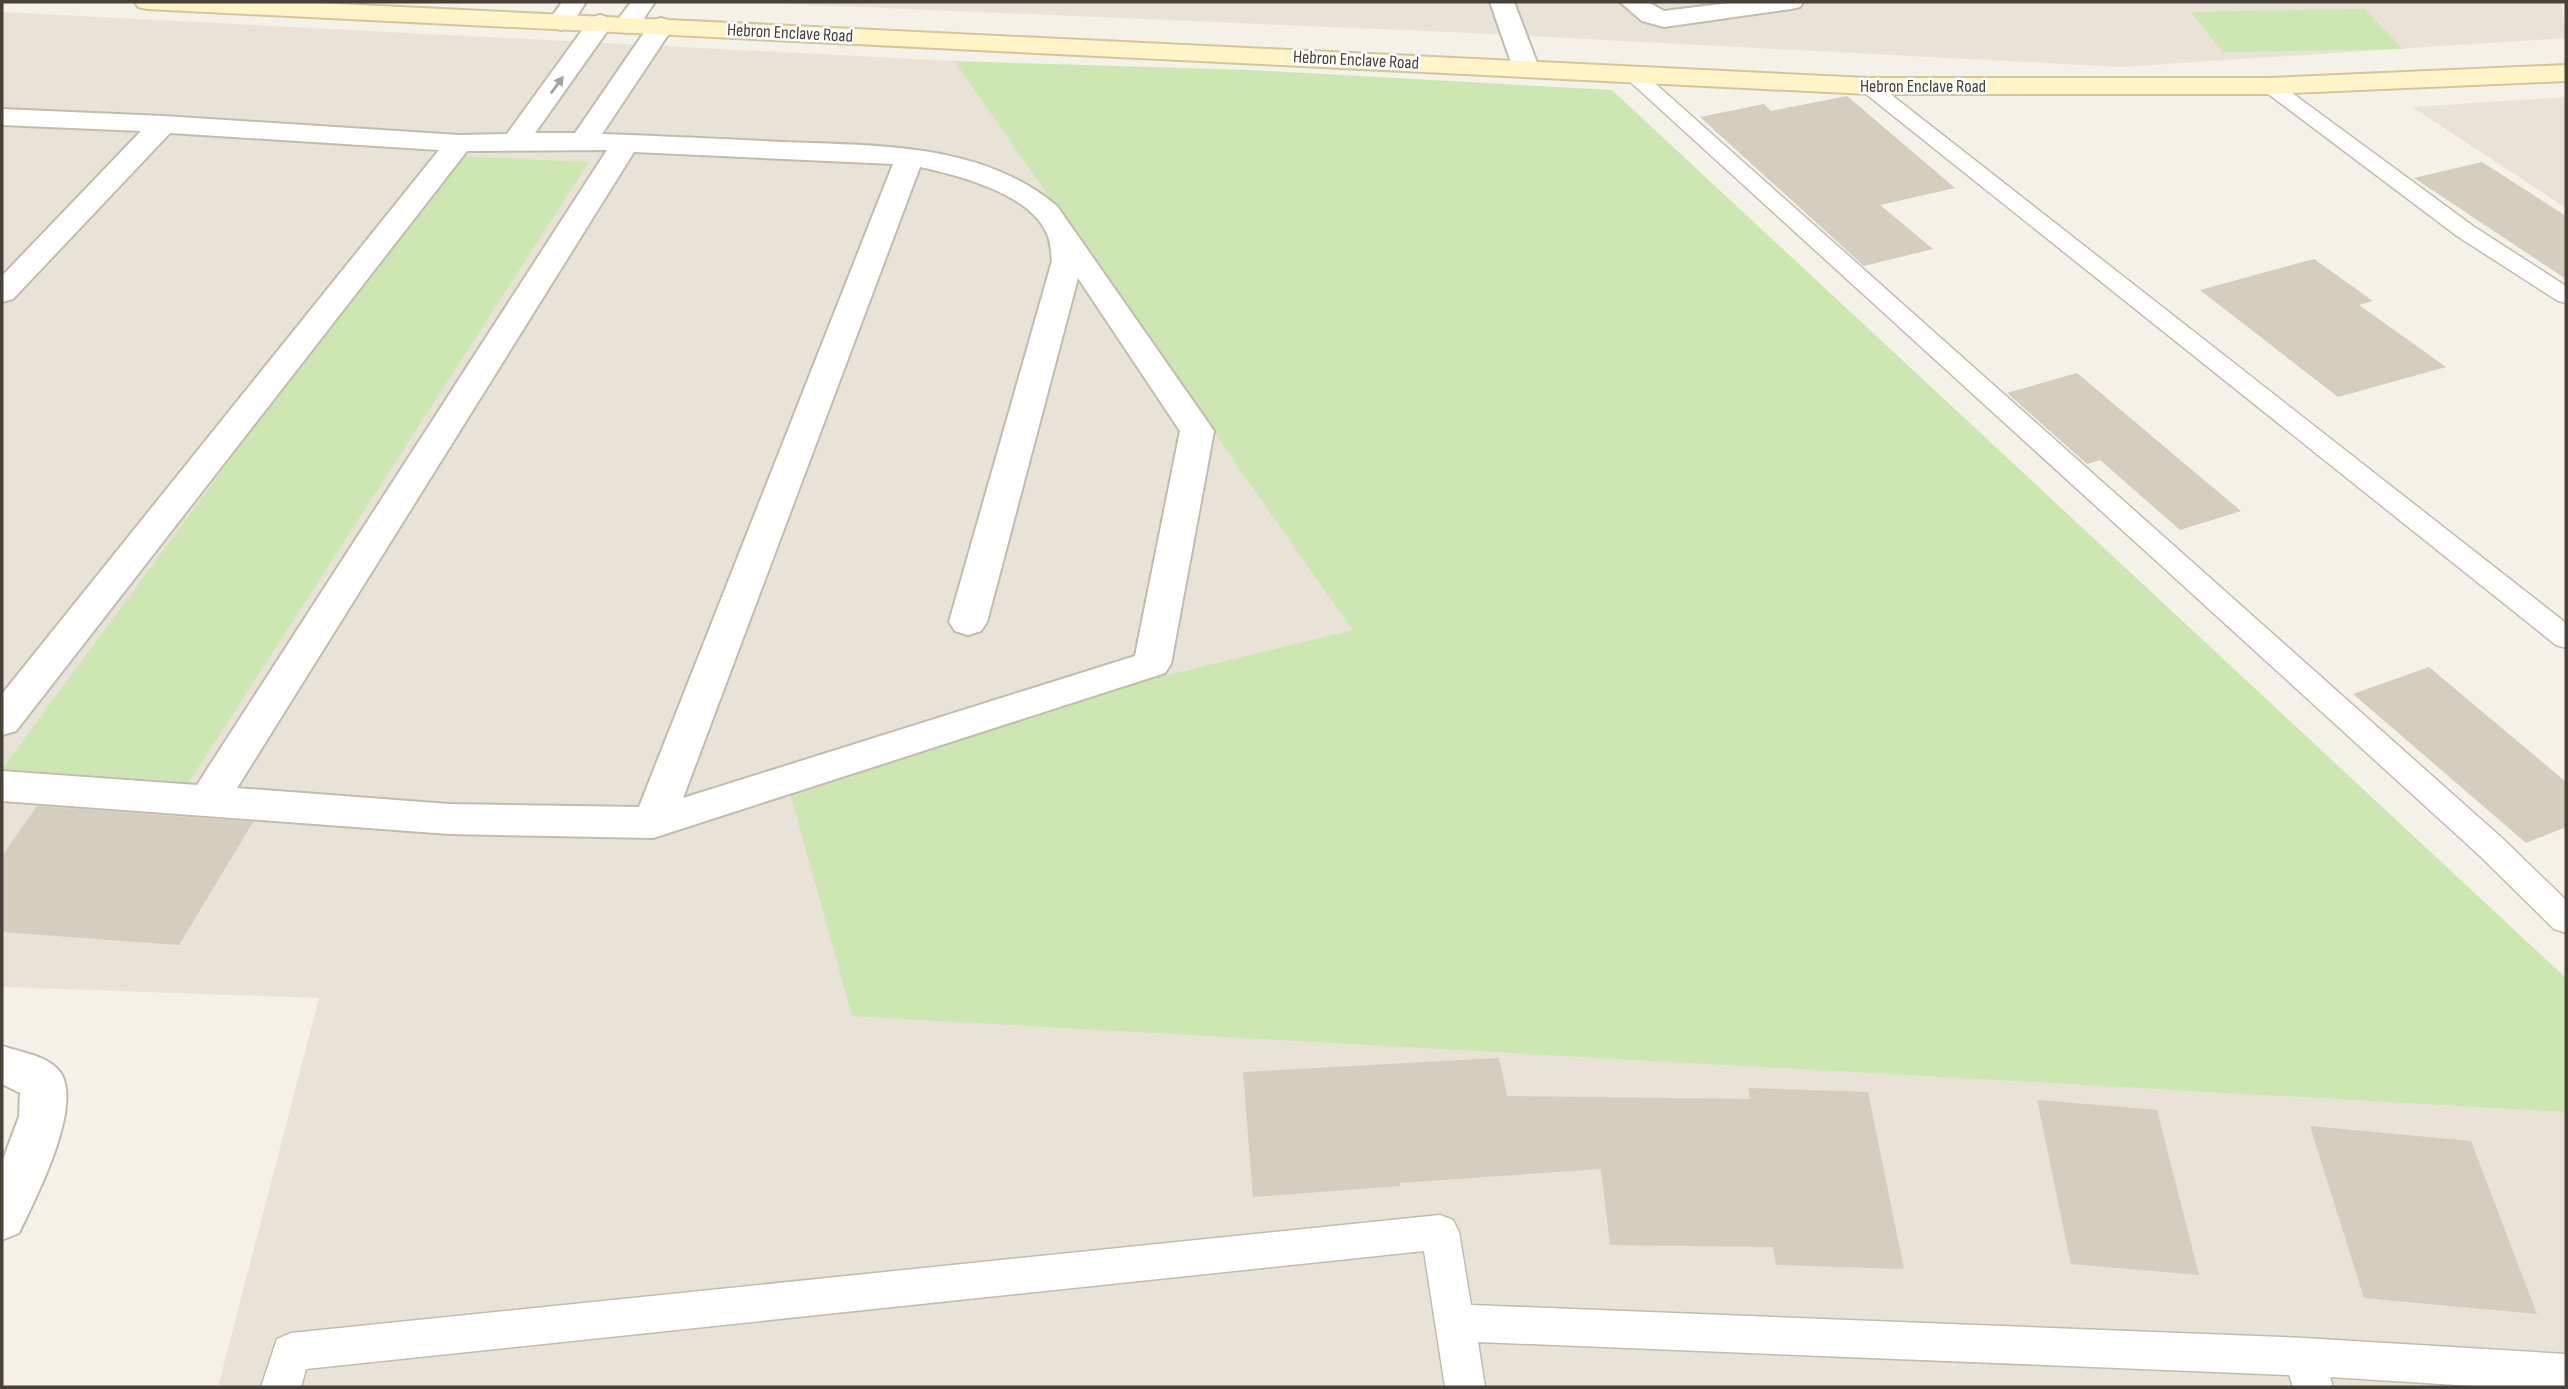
<svg xmlns="http://www.w3.org/2000/svg" width="2568" height="1389" viewBox="0 0 2568 1389" font-family="'Sofia Sans Condensed',sans-serif">
	<style>
		.residential { fill: #e8e3d6 }
		.green { fill: #cce7b1 }
		.building { fill: #d5cdbd }
		.lines { fill: none; stroke-linecap: round; stroke-linejoin: round }
		.lane-casing { stroke: #c2bcad; stroke-width: 3 }
		.street-casing { stroke: #c2bcad; stroke-width: 4 }
		.secondary-casing { stroke: #d3c699; stroke-width: 4 }
		.lane { fill: #fff; fill-rule: evenodd }
		.street { fill: #fff; fill-rule: evenodd }
		.secondary { fill: #fef4c8; fill-rule: evenodd }
		.oneway { fill: #a3a09b }
		.labels { text-anchor: middle; dominant-baseline: central; stroke-width: 5; stroke-linejoin: round; paint-order: stroke }
		.far-street-label { font-size: 18px; fill: #474137; stroke: #fff }
	</style>
	<rect width="100%" height="100%" fill="#f4f1e8"/>
	<g class="residential">
		<polygon points="743,2 2561,2 2566,38 2121,67 1472,33"/>
		<polygon points="2,12 954,61 1352,630 784,768 852,1015 2566,1112 2566,1387 218,1387 319,998 2,987"/>
		<polygon points="2566,97 2566,208 2412,107"/>
	</g>
	<g class="green">
		<polygon points="2365,9 2403,49 2223,52 2191,12"/>
		<polygon points="954,61 1250,70 1612,90 2566,978 2566,1112 852,1016 783,768 1352,630"/>
		<polygon points="454,156 589,162 189,782 2,769"/>
	</g>
	<g class="building">
		<polygon points="1847,96 1955,188 1880,205 1933,249 1864,266 1700,117 1764,104 1771,111"/>
		<polygon points="2482,162 2566,216 2566,279 2414,178"/>
		<polygon points="2314,259 2373,301 2359,305 2446,367 2338,397 2200,290"/>
		<polygon points="2077,373 2173,454 2241,511 2180,530 2100,460 2087,464 2007,393"/>
		<polygon points="2429,667 2566,782 2566,827 2526,843 2353,694"/>
		<polygon points="37,806 253,822 179,945 2,932 2,856"/>
		<polygon points="1499,1058 1507,1096 1750,1099 1748,1088 1868,1092 1904,1269 1776,1265 1773,1247 1610,1245 1601,1169 1400,1183 1400,1186 1253,1197 1243,1072"/>
		<polygon points="2037,1100 2157,1110 2199,1275 2071,1264"/>
		<polygon points="2310,1126 2471,1141 2537,1314 2364,1298"/>
	</g>
	<g class="lines">
		<g class="lane-casing">
			<g id="lane">
				<polygon points="1633,68 1640,70 2502,838 2566,900 2566,933 2554,929 2480,856 1626,78 1623,74 1626,70"/>
				<polygon points="1868,80 1875,82 2566,623 2566,648 2556,645 1861,90 1858,86 1861,82"/>
				<polygon points="2270,80 2277,82 2473,226 2566,286 2566,303 2558,301 2457,236 2263,90 2260,86 2263,82"/>
				<polygon points="1440,1215 1453,1220 1459,1232 1471,1305 2304,1338 2566,1354 2566,1387 2489,1387 2330,1377 2333,1387 2293,1387 2289,1375 1478,1342 1485,1387 1445,1387 1424,1251 306,1369 301,1387 261,1387 277,1339 291,1333"/>
			</g>
		</g>
		<g class="street-casing">
			<g id="street">
				<polygon points="562,2 586,2 570,27 561,30 552,27 548,22"/>
				<polygon points="631,2 655,2 636,30 627,33 618,30 614,25"/>
				<polygon points="1490,2 1514,2 1539,68 1535,74 1526,76 1517,74 1513,68"/>
				<polygon points="1620,2 1648,2 1664,11 1737,2 1803,2 1800,7 1791,9 1664,27 1642,21"/>
				<path d="M 600,15 L 609,18 L 613,23 L 535,133 L 575,133 L 652,21 L 661,18 L 670,21 L 674,26 L 602,134 C 662,136 722,139 783,142 C 876,146 981,142 1057,206 L 1214,431 L 1171,664 L 1165,673 L 653,838 L 449,834 L 2,801 L 2,771 L 197,785 L 607,150 L 467,151 L 16,731 L 2,735 L 2,694 L 439,150 L 170,133 L 13,299 L 2,302 L 2,276 L 141,131 L 2,125 L 2,109 L 163,116 L 459,135 L 507,134 L 591,18 ZM 634,152 L 893,164 L 639,807 L 449,804 L 237,788 ZM 920,167 C 958,175 1031,194 1047,234 C 1051,242 1051,252 1052,261 L 949,622 L 955,631 L 968,635 L 981,631 L 987,622 L 1078,278 L 1180,431 L 1135,656 L 683,798 Z"/>
				<path d="M 2,1046 C 20,1052 49,1056 60,1072 C 84,1105 35,1200 19,1233 L 2,1240 L 2,1162 L 19,1117 L 20,1093 L 2,1084 Z"/>
			</g>
		</g>
		<g class="secondary-casing">
			<polygon id="secondary" points="135,2 296,2 1868,78 2270,78 2566,65 2566,81 2270,94 1868,94 147,9 138,7"/>
		</g>
		<use href="#lane" class="lane"/>
		<use href="#street" class="street"/>
		<use href="#secondary" class="secondary"/>
	</g>
	<defs><path id="oneway-solid" d="M-6-.8H1V-3.2L6.5 0L1 3.2V.8H-6Z" transform="scale(1.75)"/></defs>
	<use class="oneway" href="#oneway-solid" transform="translate(557 85) rotate(-54)"/>
	<g class="labels">
		<g class="far-street-label">
			<text transform="translate(790 33) rotate(3)">Hebron Enclave Road</text>
			<text transform="translate(1356 60) rotate(3)">Hebron Enclave Road</text>
			<text x="1923" y="86">Hebron Enclave Road</text>
		</g>
	</g>
	<rect width="2568" height="1389" fill="none" stroke="#474137" stroke-width="7"/>
</svg>
